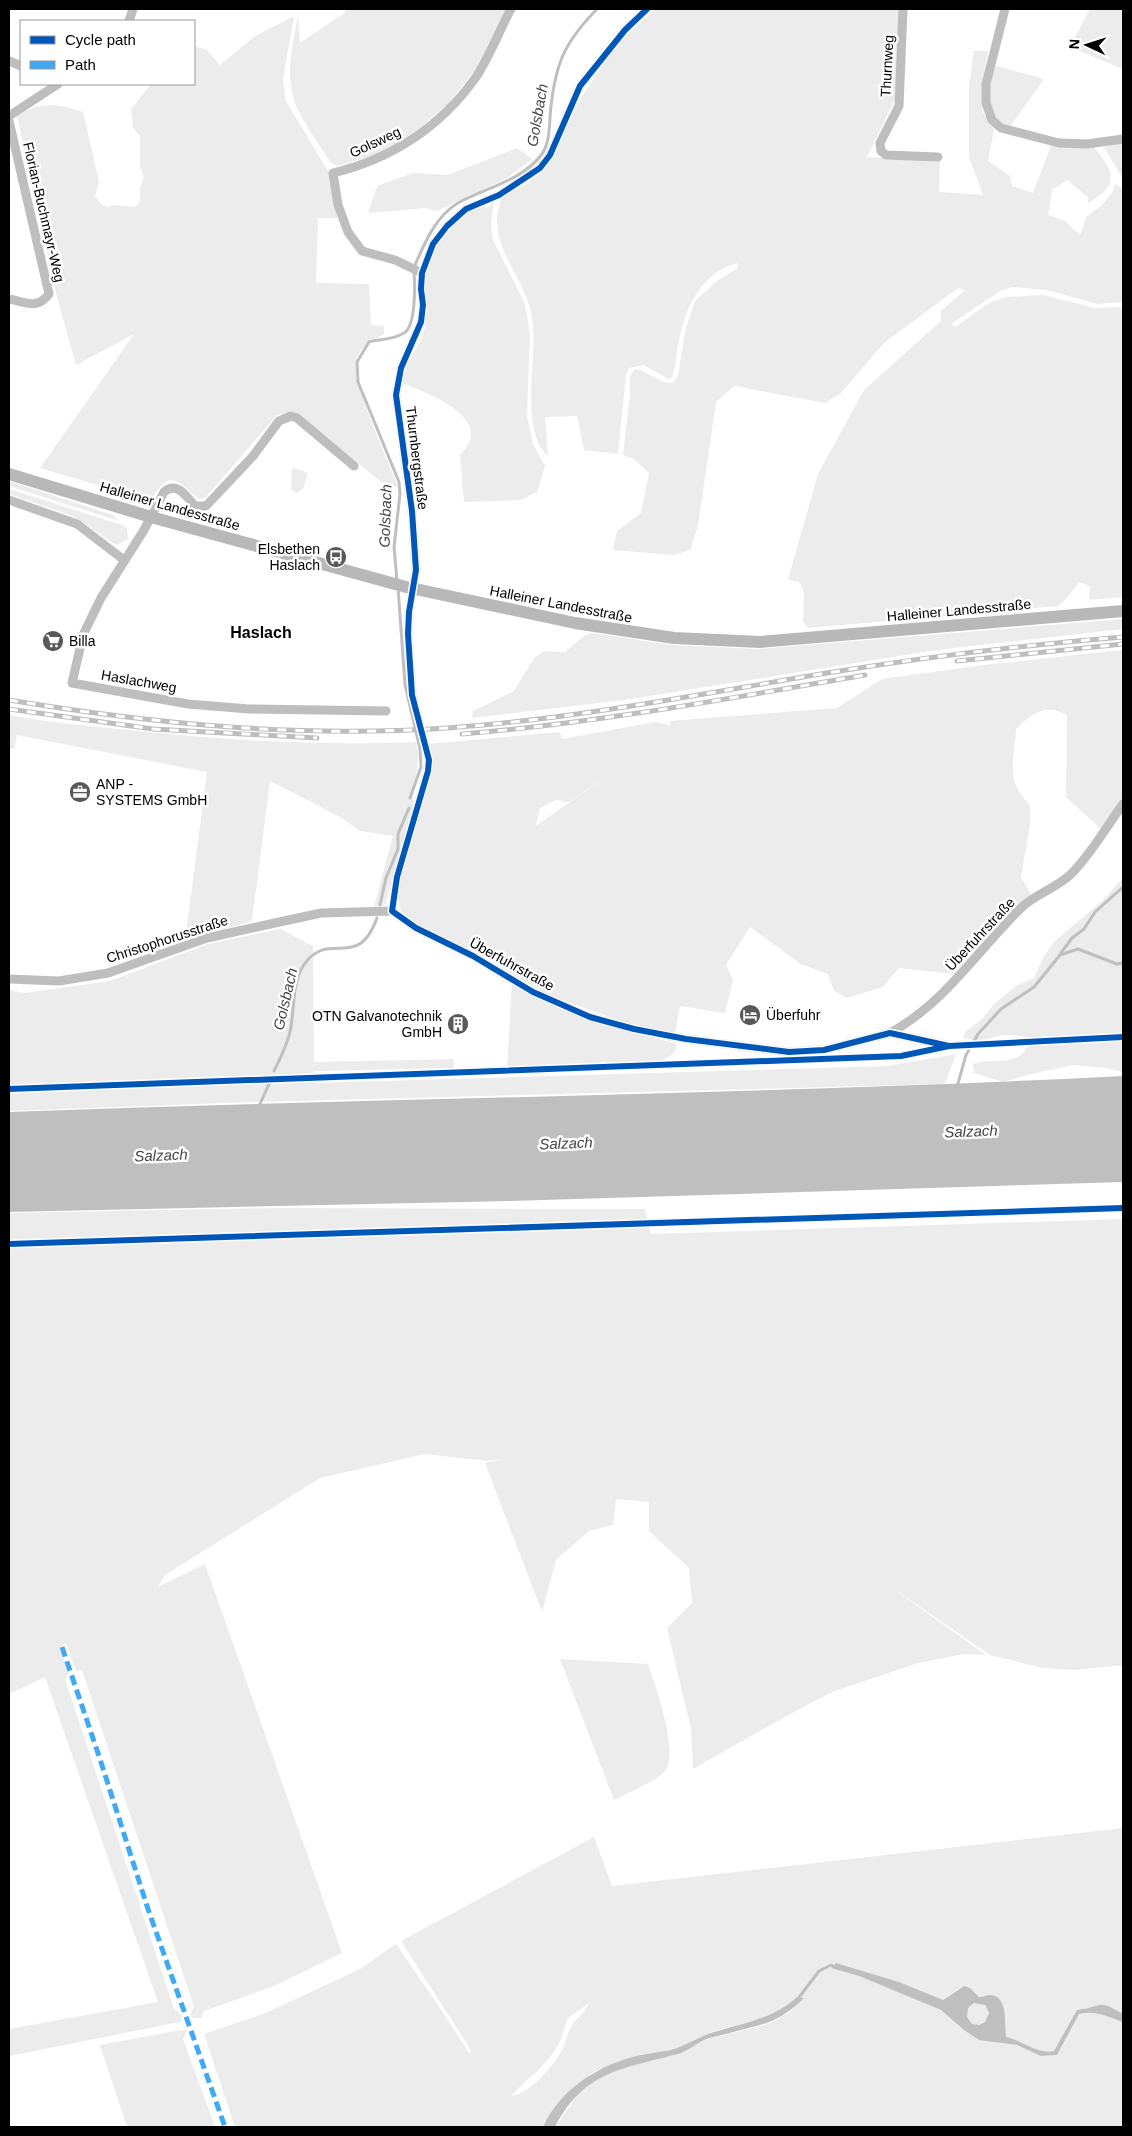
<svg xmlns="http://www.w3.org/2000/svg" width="1132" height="2136" viewBox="0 0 1132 2136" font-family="Arial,sans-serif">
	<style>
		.green { fill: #ececec; fill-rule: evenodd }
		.water { fill: #bfbfbf; fill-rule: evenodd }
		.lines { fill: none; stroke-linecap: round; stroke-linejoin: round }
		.stream { stroke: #bfbfbf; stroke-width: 3 }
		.minor { stroke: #bebebe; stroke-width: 9 }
		.secondary { stroke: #b8b8b8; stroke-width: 12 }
		.rail-casing { stroke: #bebebe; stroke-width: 5 }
		.rail { stroke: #fff; stroke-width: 3; stroke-dasharray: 9; stroke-linecap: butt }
		.quiet { stroke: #3fa9f5; stroke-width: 5; stroke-dasharray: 10 5; stroke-linecap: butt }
		.cycleway-casing { stroke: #fff; stroke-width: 9 }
		.cycleway { stroke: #0057b8; stroke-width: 6 }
		.labels { text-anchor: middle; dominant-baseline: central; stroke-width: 5; stroke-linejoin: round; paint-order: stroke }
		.street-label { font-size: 14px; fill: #000; stroke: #fff }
		.poi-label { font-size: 14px; fill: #000; stroke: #fff; text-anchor: start }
		.water-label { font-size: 15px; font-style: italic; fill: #444; stroke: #fff }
		.quarter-label { font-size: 16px; font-weight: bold; fill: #000; stroke: #fff }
	</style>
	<rect width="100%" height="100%" fill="#fff"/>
	<g class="green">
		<path d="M 345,9 L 508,9 L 479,65 L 448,104 L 420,128 L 382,153 L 337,166 L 331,163 C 321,147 309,131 300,114 C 283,83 292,47 298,15 L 300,43 L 346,12 Z"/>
		<path d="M 655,9 L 900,9 L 897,95 L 867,157 L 940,161 L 939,192 L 983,195 L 969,157 L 969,85 L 974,51 L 988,51 L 983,78 L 982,111 L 994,130 L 988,161 L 1010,176 L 1012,186 L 1033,193 L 1051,146 L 1094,147 C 1115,173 1120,184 1088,203 L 1088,197 L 1067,180 L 1052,190 L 1048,215 L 1065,221 L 1080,235 L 1087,216 L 1101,206 L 1112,193 L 1115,184 L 1123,189 L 1123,302 L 1097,304 L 1047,290 L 1013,287 L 1000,291 L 951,324 L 955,327 L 989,303 L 1006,297 L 1043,295 L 1095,308 L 1123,307 L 1123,597 L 1089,600 L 1090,586 L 1079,582 L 1066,599 L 1058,606 L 808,628 L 803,622 L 804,593 L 799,582 L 788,579 L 818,474 L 864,390 L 941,321 L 941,311 L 965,290 L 958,288 L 884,343 L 841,393 L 825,403 L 734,386 L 716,402 L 698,526 L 690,550 L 674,555 L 613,550 L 617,531 L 641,513 L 649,473 L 634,459 L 623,455 L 630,394 L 630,376 L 635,369 C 649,371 659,384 673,383 L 678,376 L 685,331 L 695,301 L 717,281 L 738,268 L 737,263 C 699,273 684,311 678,346 C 676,357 676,367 672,377 L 668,379 L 644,365 L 629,368 L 626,374 L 618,454 L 584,450 L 577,416 L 545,417 L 548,456 C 520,432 536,360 533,326 C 530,276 482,247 502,197 L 530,182 L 547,167 L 582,96 L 617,45 Z"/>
		<polygon points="1090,9 1123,9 1123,69 1070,47"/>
		<path d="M 294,16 L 283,79 L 286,101 L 331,176 L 333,197 L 338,218 L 318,218 L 316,283 L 369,284 L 371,325 L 384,326 L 384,334 C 373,340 361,345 356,359 C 350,379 389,463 398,486 L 390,489 L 295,412 L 277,415 L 206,497 L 199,499 C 178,481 170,468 152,498 L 145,499 L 40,468 L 134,334 L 76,365 L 56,293 L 17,116 C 39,101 59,104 83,112 L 99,182 L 95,196 L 101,204 L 108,207 L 115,205 L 135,207 L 140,202 L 140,188 L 144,177 L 140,166 L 140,136 L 133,128 L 131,109 L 151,84 L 194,84 L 194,46 L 207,50 L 220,65 L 255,36 Z"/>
		<path d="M 993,65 L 1044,79 L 1009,128 C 984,117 989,88 993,65 Z"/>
		<polygon points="1123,142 1123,179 1104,147 1107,145"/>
		<polygon points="517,148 532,159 507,178 437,211 425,208 368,213 377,186 413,173 448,175"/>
		<path d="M 494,202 L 491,225 L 493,240 L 525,304 L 530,334 L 527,415 L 533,444 L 545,466 L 537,492 L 521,500 L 464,502 L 460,455 C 497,418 430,395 403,383 C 404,362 417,351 423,334 C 429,317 424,301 425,284 C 427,249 452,223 480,205 L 487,208 Z"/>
		<polygon points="295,468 308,473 303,489 297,493 291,489 292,469"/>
		<polygon points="9,481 113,515 119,521 9,486"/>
		<polygon points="9,489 119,524 127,528 128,539 118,545 113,543 73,516 9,494"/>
		<polygon points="1123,619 1123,629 937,650 624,700 472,718 473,711 514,691 534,658 544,651 565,652 585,635 593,633 671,645 759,649"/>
		<path d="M 1123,650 L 1123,798 L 1101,829 L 1066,797 L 1067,715 C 1044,703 1033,713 1016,729 C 1015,761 1004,780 1030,805 L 1030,825 L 1021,877 L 1032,896 L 954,974 L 899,968 L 883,987 L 847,998 L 834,991 L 828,974 L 801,964 L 750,927 L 726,965 L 733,980 L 725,1013 L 680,1006 L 675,1034 L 627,1023 L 550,996 L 475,952 L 415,923 L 401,911 L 397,893 L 417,815 L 428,744 L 560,732 L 562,739 L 655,722 L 670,725 L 670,721 L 837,708 L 882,679 L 984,665 ZM 643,751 L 537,825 L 536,825 L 540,808 L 556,800 L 569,802 Z"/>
		<path d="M 9,715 C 58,724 109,728 159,733 C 245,741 330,746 416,742 C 422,764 412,783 413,806 L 385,905 L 374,907 L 393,836 L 360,831 L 340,817 L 270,781 L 252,921 L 185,941 L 207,772 L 17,735 L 14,749 L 9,748 Z"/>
		<path d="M 1123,878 L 1123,1072 L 1106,1068 L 1074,1065 L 1035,1073 L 1003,1082 L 974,1073 L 973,1064 C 998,1056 1020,1071 1031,1038 C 1024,1036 1017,1035 1010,1035 C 993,1034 982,1046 963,1037 L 966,1031 L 981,1020 L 993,1005 L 1016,986 L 1034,978 L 1044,956 L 1055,941 L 1102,901 Z"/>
		<polygon points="280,929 313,946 314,1062 454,1059 454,1068 314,1071 314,1083 888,1066 956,1054 945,1084 253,1102 9,1111 9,990 25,993 110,981 208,944"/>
		<polygon points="512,983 642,1035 675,1043 677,1047 672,1055 661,1061 507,1067"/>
		<polygon points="276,1208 645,1209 651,1234 1123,1219 1123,1665 1073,1670 1043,1668 990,1655 881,1580 986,1655 964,1654 918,1663 832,1692 779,1720 693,1769 691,1729 667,1628 692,1603 689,1568 649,1531 649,1502 616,1499 613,1525 589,1531 556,1560 542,1612 485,1463 504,1459 487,1461 425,1454 320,1478 165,1575 158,1587 205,1564 342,1953 274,1986 204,2011 201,2018 193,2018 190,2014 194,2007 82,1670 76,1671 66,1643 59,1648 69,1673 65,1679 174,2009 182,2015 181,2022 174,2023 9,2056 9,2029 158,2002 45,1677 9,1694 9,1213"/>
		<path d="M 560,1659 L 648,1664 C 655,1686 681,1755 664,1772 C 656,1781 626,1794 614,1800 Z"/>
		<path d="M 1123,1828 L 1123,2014 C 1096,1998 1104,2007 1077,2010 L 1054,2051 C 1039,2055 1021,2040 1006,2037 L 1006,2019 L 992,1995 L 979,1997 L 970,1988 L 957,1989 L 943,2000 L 899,1982 L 836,1963 L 831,1968 L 859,1976 L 941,2010 L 964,2030 L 992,2042 L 1017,2045 L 1042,2056 L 1057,2055 L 1079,2014 C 1095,2010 1108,2016 1123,2022 L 1123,2127 L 555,2127 L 580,2091 L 599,2078 L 621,2068 L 684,2052 L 704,2040 L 769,2024 L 790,2012 L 803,1998 L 797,1997 L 785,2008 L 767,2017 L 711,2032 L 673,2050 L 641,2055 L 593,2072 L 547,2118 L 543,2127 L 235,2127 L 204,2034 L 268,2012 L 360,1969 L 396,1944 L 438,2005 L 469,2053 L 471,2050 L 401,1941 L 594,1837 L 612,1886 ZM 588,2004 C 585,2014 577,2017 572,2025 C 568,2031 566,2043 562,2050 C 553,2067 530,2094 511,2096 C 537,2068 558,2061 567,2019 Z"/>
		<circle cx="977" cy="2014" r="11"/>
		<polygon points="181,2030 187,2030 183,2039 215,2127 127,2127 100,2045"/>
	</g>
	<g class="water">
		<path d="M 1123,1076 L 1123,1182 L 510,1201 L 9,1212 L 9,1112 C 380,1098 752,1095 1123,1076 Z"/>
		<path d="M 836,1963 L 899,1982 L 943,2000 L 964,1986 L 970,1988 L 979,1997 C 983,1997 987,1995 991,1995 C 1008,1996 1005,2026 1006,2037 C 1021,2040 1039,2055 1054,2051 L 1077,2010 C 1104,2007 1096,1998 1123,2014 L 1123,2022 C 1108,2017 1095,2010 1079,2014 L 1057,2055 L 1041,2056 L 1017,2045 L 979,2040 L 964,2030 L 941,2010 L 859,1976 L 831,1968 ZM 974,2003 L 985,2005 L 989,2013 L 985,2022 L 979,2025 L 972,2024 L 967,2017 L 968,2008 Z"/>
		<path d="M 797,1997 L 804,1998 C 777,2025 761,2024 726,2034 C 719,2036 711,2037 704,2040 C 696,2044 689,2050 681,2053 C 625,2069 585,2069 555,2127 L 543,2127 C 561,2088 600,2064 641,2055 C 651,2053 661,2052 671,2050 C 686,2046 699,2036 714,2032 C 744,2023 773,2019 797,1997 Z"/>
	</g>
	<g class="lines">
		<g class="stream">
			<path d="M 415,265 C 425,242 436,216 458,203 C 487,187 522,181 542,154 C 551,141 549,120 551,106 C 556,61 566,41 597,9"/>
			<path d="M 397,581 L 394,547 L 400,494 L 399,482 L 358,382 L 357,362 L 369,342 C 380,339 393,340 404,333 C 416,326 415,286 414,272"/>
			<polyline points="398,587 405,685 420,749 421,767 410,798"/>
			<polyline points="380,905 386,878 398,849 398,834 409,808"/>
			<polyline points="1061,953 1072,938 1084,929 1095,912 1123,887"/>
			<path d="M 274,1071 C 280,1059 287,1045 290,1032 C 295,1011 291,979 306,962 C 330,931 358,971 377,918"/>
			<polyline points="957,1087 966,1055 978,1034 1001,1009 1034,987 1060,955 1078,949 1117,964 1123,963"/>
			<polyline points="259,1106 269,1084"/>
			<polyline points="797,2000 819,1971 831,1965 835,1967"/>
		</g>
		<g class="minor">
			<polyline points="903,9 899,106 880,143 881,151 886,155 938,157"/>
			<polyline points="1005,9 986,84 986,103 992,120 1001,128 1059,143 1087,144 1123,139"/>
			<polyline points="129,21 133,9"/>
			<polyline points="9,61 21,66"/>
			<polyline points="9,116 58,84"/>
			<path d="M 9,121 L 49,294 C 37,310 26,302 9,299"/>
			<path d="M 422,273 L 395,260 L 362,251 L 348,232 L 338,205 L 333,173 C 391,159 441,127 476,77 C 490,56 499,31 511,9"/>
			<path d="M 354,466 L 297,418 L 291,416 L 279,421 L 253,456 L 206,506 L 195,506 C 186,496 177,481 164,492 L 144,530 L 101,598 L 83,635 L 72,683 L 188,704 L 249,709 L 386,711"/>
			<polyline points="9,500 77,524 124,560"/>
			<polyline points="392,911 397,877 428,771 429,760 412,695 408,634 409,612 416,570 412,511 396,395 401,368 421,322 423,305 421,289 422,273 433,244 447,226 466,209 499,195 540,168 550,155 580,86 625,30 647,9"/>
			<polyline points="392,911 416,928 473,956 533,992 590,1017 634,1029 686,1039 789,1052 824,1050 890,1033 949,1046"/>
			<polyline points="9,979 59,981 108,973 207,938 261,926 321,913 392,911"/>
			<path d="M 890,1033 C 945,1003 977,951 1021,908 C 1035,894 1057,888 1071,874 C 1092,853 1106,827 1123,804"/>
		</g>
		<polyline class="secondary" points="9,474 151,517 406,587 575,623 674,638 760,642 1123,611"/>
		<g class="rail-casing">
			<g id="rail">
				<polyline points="957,661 1123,644"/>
				<path d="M 9,700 C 154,724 300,738 447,728 C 575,719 700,694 827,673 C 925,657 1024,645 1123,637"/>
				<polyline points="9,709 153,729 317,738"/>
				<path d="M 462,734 C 598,723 731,698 865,675"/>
			</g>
		</g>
		<use href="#rail" class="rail"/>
		<polyline class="quiet" points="62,1647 100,1759 148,1909 225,2127"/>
		<g class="cycleway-casing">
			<g id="cycleway">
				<polyline points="647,9 625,30 580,86 550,155 540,168 499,195 466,209 447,226 433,244 422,273 421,289 423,305 421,322 401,368 396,395 412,511 416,570 409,612 408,634 412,695 429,760 428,771 397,877 392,911 416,928 473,956 533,992 590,1017 634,1029 686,1039 789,1052 824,1050 890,1033 949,1046"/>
				<polyline points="9,1089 901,1056 949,1046 1123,1037"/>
				<polyline points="9,1244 1123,1208"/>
			</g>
		</g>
		<use href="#cycleway" class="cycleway"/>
	</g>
	<defs>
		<g id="bus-disc" transform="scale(1.125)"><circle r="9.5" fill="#595959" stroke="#fff"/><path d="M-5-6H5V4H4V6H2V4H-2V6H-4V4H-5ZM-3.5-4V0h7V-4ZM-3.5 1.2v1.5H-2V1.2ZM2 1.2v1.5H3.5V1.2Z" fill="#fff"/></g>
		<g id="supermarket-disc" transform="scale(1.125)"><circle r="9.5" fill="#595959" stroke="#fff"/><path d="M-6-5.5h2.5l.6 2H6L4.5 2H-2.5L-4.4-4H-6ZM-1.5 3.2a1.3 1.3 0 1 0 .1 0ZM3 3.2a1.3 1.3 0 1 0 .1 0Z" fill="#fff"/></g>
		<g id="office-disc" transform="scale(1.125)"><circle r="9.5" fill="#595959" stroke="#fff"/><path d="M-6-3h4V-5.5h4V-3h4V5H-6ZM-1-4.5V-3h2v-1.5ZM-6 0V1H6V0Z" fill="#fff"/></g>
		<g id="hotel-disc" transform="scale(1.125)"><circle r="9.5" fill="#595959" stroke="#fff"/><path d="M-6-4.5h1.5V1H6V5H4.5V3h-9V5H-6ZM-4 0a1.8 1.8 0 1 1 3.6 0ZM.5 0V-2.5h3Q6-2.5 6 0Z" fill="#fff"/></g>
		<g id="building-disc" transform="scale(1.125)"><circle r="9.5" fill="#595959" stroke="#fff"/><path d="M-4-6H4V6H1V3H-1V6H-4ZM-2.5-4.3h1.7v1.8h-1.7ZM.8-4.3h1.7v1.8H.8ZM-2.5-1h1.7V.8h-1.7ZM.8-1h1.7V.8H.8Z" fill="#fff"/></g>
	</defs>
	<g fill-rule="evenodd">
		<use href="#bus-disc" x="336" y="557"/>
		<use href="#supermarket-disc" x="53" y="641"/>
		<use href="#office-disc" x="80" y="792"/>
		<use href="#hotel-disc" x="750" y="1015"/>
		<use href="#building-disc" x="458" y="1024"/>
	</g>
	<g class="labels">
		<g class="street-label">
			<text transform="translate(887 66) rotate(-87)">Thurnweg</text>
			<text transform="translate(375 142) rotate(-25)">Golsweg</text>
			<text transform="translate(44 212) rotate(77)">Florian-Buchmayr-Weg</text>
			<text transform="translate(417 458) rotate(83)">Thurnbergstraße</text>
			<text transform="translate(170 506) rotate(16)">Halleiner Landesstraße</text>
			<text transform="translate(561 604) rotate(11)">Halleiner Landesstraße</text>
			<text transform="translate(959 610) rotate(-5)">Halleiner Landesstraße</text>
			<text transform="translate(139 681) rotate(10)">Haslachweg</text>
			<text transform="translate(980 934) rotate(-47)">Überfuhrstraße</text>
			<text transform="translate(167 939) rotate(-18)">Christophorusstraße</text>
			<text transform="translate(512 964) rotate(29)">Überfuhrstraße</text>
		</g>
		<g class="poi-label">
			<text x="320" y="549" text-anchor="end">Elsbethen<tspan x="320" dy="16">Haslach</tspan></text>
			<text x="69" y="641">Billa</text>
			<text x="96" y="784">ANP -<tspan x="96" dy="16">SYSTEMS GmbH</tspan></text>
			<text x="766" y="1015">Überfuhr</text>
			<text x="442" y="1016" text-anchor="end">OTN Galvanotechnik<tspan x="442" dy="16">GmbH</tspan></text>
		</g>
		<g class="water-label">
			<text transform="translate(537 115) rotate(-80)">Golsbach</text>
			<text transform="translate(385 516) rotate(-88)">Golsbach</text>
			<text transform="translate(285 999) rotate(-77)">Golsbach</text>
			<text transform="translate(971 1131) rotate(-2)">Salzach</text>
			<text transform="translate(566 1143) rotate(-2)">Salzach</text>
			<text transform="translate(161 1155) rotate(-2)">Salzach</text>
		</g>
		<g class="quarter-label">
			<text x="261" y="632">Haslach</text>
		</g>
	</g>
	<rect width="1132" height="2136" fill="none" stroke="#000000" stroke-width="20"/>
	<rect x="20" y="20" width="175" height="65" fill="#ffffff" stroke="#999999"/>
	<rect x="30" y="36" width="25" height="8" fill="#0057b8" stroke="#999999"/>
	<text x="65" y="45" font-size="15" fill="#000000">Cycle path</text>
	<rect x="30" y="61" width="25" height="8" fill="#3fa9f5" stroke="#999999"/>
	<text x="65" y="70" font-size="15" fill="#000000">Path</text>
	<g transform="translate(1087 45) rotate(274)" stroke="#ffffff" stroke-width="4" paint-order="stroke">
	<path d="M0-4L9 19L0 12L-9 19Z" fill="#000000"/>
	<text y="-8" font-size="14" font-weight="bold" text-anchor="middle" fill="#000000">N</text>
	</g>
</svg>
